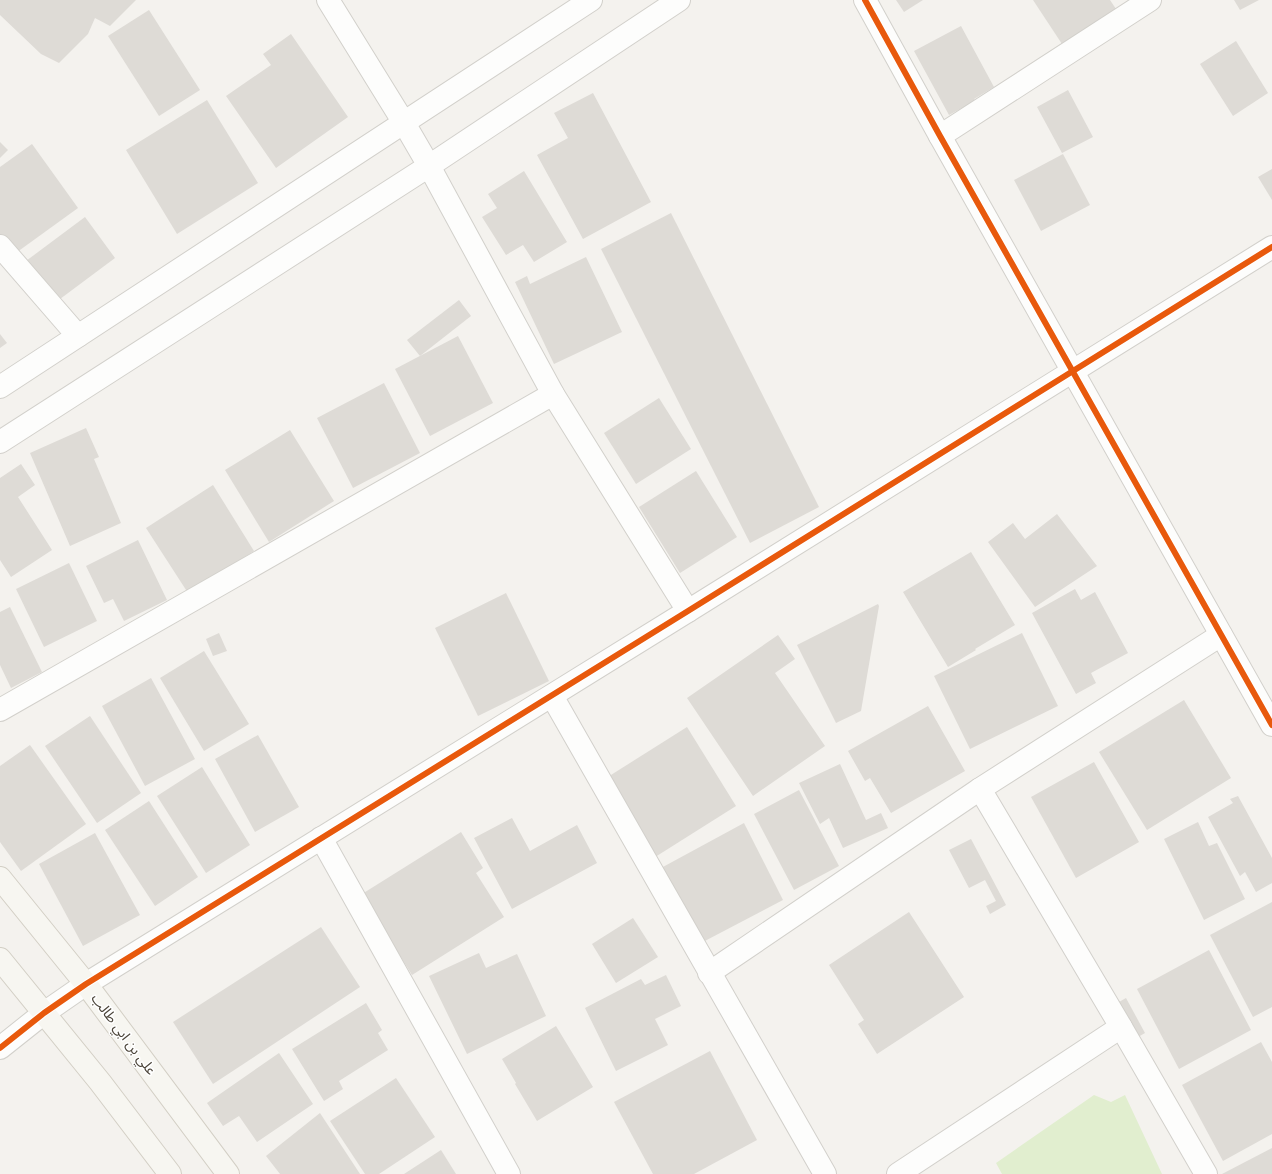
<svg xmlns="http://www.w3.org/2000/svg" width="1272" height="1174" viewBox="0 0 1272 1174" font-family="Arial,'Noto Sans Arabic',sans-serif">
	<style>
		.green { fill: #e1eecf }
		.building { fill: #dedbd6 }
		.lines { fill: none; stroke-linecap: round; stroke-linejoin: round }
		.street-casing { stroke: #d2d0cb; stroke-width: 24 }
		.secondary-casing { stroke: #d3cfc5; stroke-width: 24 }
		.street { stroke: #fdfdfc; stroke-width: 22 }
		.secondary { stroke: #f7f6f1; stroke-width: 22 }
		.cycleway-casing { stroke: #fff; stroke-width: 8 }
		.cycleway { stroke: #e8590c; stroke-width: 6 }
		.labels { text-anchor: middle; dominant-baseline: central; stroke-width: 3; stroke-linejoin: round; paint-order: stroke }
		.street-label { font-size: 14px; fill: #4b4439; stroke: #fff }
	</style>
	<rect width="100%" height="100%" fill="#f4f2ee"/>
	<polygon class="green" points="1094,1095 1111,1102 1125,1095 1162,1174 1002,1174 996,1163"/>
	<g class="building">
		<polygon points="0,0 136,0 110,26 95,18 88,34 59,63 41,54 0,15"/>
		<polygon points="896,0 923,0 904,12"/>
		<polygon points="1033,0 1110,0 1116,9 1062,44"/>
		<polygon points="1234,0 1259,0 1240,10"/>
		<polygon points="149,10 200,90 159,116 108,36"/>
		<polygon points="961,26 994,87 974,99 975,101 949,115 914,51"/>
		<polygon points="291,34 348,117 276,168 226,96 271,65 263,54"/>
		<polygon points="1236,41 1268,93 1233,116 1200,64"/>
		<polygon points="1068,90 1093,137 1062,153 1037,107"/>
		<polygon points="593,93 651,202 583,239 537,155 568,138 554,113"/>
		<polygon points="207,100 258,183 177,234 126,150"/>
		<polygon points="0,142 8,150 0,158"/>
		<polygon points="32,144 78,208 13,255 0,236 0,167"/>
		<polygon points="1063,154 1090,205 1041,231 1014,180"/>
		<polygon points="1272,169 1272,200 1258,177"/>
		<polygon points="524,171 567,242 534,262 523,245 506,255 482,217 497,208 488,194"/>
		<polygon points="671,213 819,507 750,543 601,249"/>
		<polygon points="85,217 115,258 56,302 26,261"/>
		<polygon points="586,257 622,332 554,364 515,282 527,276 530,284"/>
		<polygon points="459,300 471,316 420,356 407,340"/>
		<polygon points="0,334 7,343 0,348"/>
		<polygon points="458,336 493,403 430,436 395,369"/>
		<polygon points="384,383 420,453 353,488 317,418"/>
		<polygon points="659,398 691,449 636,484 604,433"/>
		<polygon points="86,428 99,457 94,459 121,523 70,546 30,453"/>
		<polygon points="290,430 334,501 269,542 225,470"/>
		<polygon points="21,464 35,485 18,497 52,550 11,577 0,560 0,478"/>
		<polygon points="696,471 737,537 680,573 639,507"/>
		<polygon points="213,485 254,551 188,593 146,528"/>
		<polygon points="1057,514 1097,566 1035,607 988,542 1013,523 1025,539"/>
		<polygon points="138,540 167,600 124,621 113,599 104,603 86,566"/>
		<polygon points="971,552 1015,625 975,649 976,650 948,667 903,592"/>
		<polygon points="69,563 97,621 44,647 16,589"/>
		<polygon points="1075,589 1081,600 1095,592 1128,653 1091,673 1096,683 1076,694 1032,613"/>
		<polygon points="506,593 549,681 478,716 435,628"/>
		<polygon points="878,604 879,606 861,711 836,723 797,645"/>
		<polygon points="10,607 42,672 11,688 0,665 0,612"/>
		<polygon points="219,633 227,651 213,656 206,639"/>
		<polygon points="1022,633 1058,706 970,749 934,676"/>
		<polygon points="778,635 795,659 775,673 825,746 753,796 687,698"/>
		<polygon points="204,651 249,724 204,751 160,678"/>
		<polygon points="151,678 195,759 145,786 102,706"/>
		<polygon points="1184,700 1231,778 1147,830 1099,752"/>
		<polygon points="928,706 965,771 891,813 870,778 865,781 848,751"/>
		<polygon points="90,716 141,793 97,823 45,746"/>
		<polygon points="687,727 736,806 652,859 603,780"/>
		<polygon points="258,735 299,807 255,832 215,759"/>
		<polygon points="30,745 86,824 21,871 0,842 0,766"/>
		<polygon points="1094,762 1139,842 1076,878 1031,797"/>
		<polygon points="840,764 866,820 881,813 888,828 843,848 829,818 820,824 799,783"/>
		<polygon points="202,767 250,845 206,873 157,796"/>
		<polygon points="799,790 839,866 794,890 754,814"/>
		<polygon points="1238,796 1272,858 1272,883 1256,892 1245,872 1240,876 1208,817 1233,803 1230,799"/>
		<polygon points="149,801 198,877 155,906 105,830"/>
		<polygon points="512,818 530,851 577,825 597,863 512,909 474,838"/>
		<polygon points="1198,822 1209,846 1217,843 1245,899 1204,920 1164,839"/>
		<polygon points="744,823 783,900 701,943 661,868"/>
		<polygon points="461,832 483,868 476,873 504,917 412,975 362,894"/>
		<polygon points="95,833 140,915 83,946 39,864"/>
		<polygon points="971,839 1006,905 990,914 986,906 996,901 985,880 969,888 949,850"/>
		<polygon points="1272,902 1272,1007 1253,1017 1210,935"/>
		<polygon points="909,912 964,997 877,1054 858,1024 864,1020 829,965"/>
		<polygon points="633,918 658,957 616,983 592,944"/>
		<polygon points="321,927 360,987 213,1084 173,1022"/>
		<polygon points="1209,950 1251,1030 1179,1069 1137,989"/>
		<polygon points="479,953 486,968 517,954 546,1016 467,1054 429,976"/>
		<polygon points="666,975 681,1006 655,1019 668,1045 616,1071 585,1008 641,979 645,985"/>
		<polygon points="1126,998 1145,1033 1131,1041 1112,1006"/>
		<polygon points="366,1003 382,1030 378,1033 388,1050 339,1081 343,1089 324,1101 292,1049"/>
		<polygon points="556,1026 593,1087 537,1121 515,1084 516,1083 502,1059"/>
		<polygon points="1261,1042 1272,1062 1272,1134 1223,1161 1182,1085"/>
		<polygon points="710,1051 757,1140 694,1174 653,1174 614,1102"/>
		<polygon points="279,1053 313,1104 257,1142 239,1116 223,1126 207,1103"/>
		<polygon points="396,1078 435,1137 379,1174 365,1174 330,1121"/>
		<polygon points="320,1113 360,1174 280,1174 266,1156"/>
		<polygon points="1272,1148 1272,1174 1222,1174"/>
		<polygon points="441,1150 456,1174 404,1174"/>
	</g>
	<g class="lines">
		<g class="street-casing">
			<g id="street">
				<polyline points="328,0 404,123 429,166 553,394 688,611"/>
				<polyline points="865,0 940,136 1272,725"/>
				<polyline points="940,136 1150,0"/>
				<polyline points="0,246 78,336"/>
				<polyline points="0,387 591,0"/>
				<polyline points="0,442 429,166 679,0"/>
				<polyline points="552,696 825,1174"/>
				<polyline points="0,710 553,394"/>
				<polyline points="980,789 1121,1027 1206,1174"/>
				<polyline points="321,838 509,1174"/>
				<polyline points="709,973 980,789 1221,635"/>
				<polyline points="0,1048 44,1013 86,984 688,611 1272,247"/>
				<polyline points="898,1174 1121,1027"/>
			</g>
		</g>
		<g class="secondary-casing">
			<g id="secondary">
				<polyline points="0,878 86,984 228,1174"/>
				<polyline points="0,959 100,1082 170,1174"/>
			</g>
		</g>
		<use href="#street" class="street"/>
		<use href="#secondary" class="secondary"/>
		<g class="cycleway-casing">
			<g id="cycleway">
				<polyline points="865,0 940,136 1272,725"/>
				<polyline points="0,1048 44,1013 86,984 688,611 1272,247"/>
			</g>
		</g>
		<use href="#cycleway" class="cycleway"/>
	</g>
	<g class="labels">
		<g class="street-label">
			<text transform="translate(124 1034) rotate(53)">علي بن ابي طالب</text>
		</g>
	</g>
</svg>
